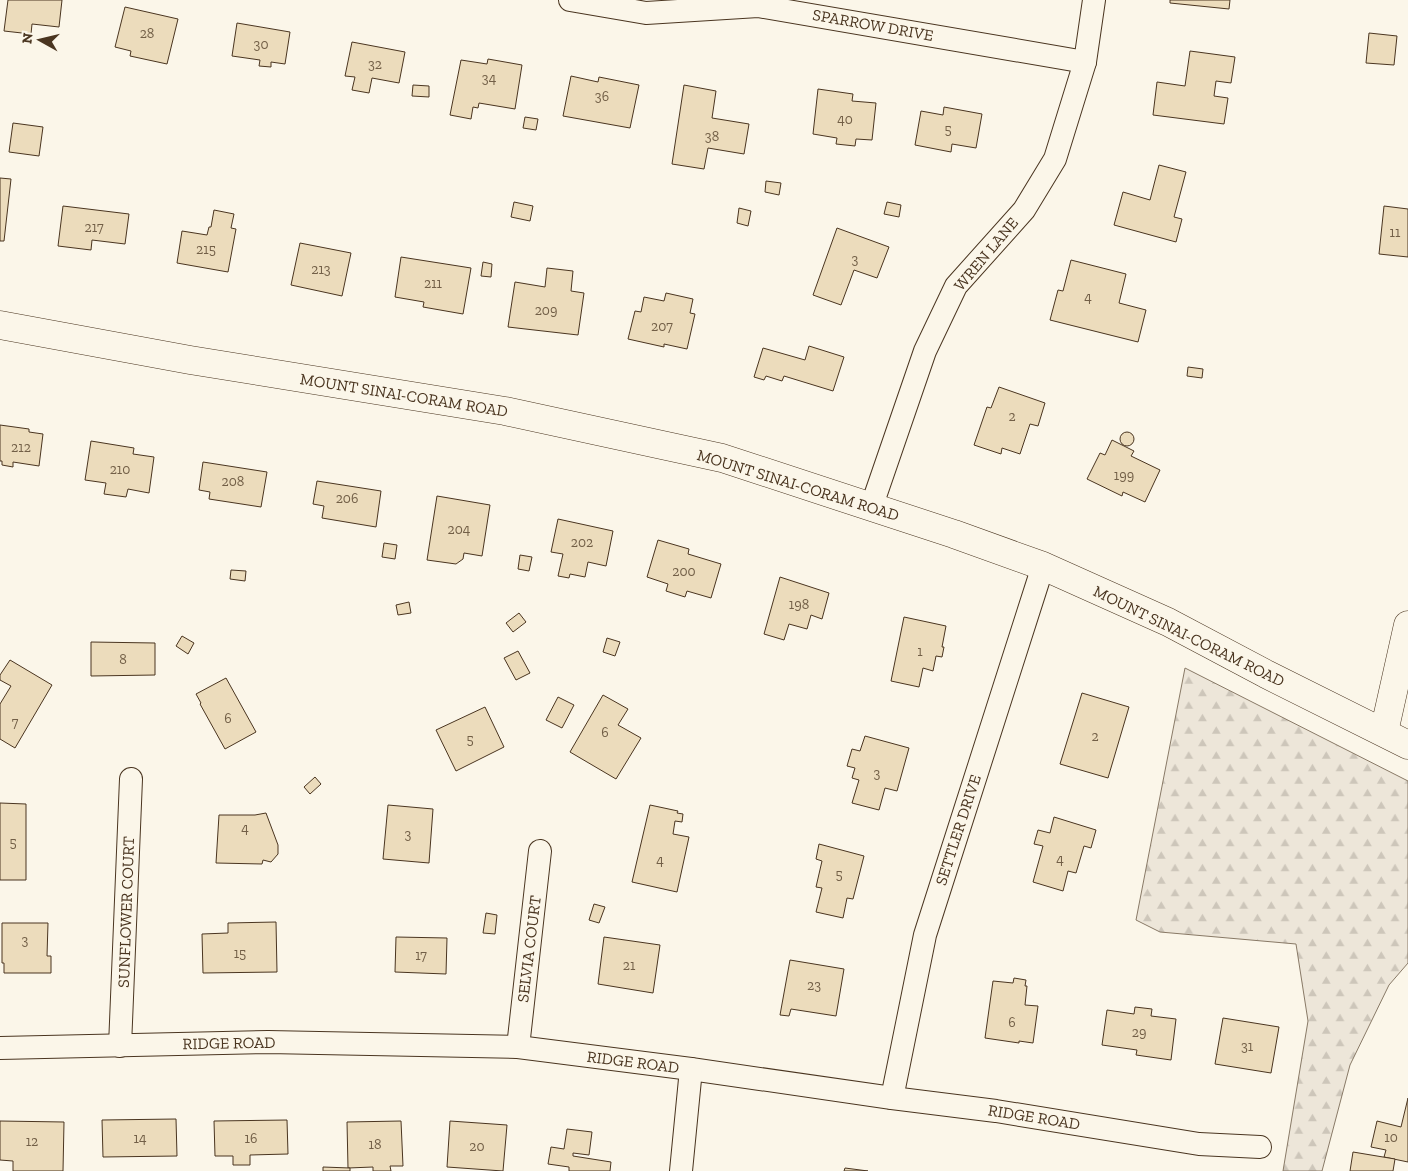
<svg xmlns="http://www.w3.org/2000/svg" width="1408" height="1171" viewBox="0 0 1408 1171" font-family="'Zilla Slab',serif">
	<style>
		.forest { fill: url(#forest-firs); stroke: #887966 }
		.building { fill: #ecdcbc; stroke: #4a3520 }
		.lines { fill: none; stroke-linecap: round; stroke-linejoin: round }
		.street-casing { stroke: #4a3520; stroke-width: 24 }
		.secondary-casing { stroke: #4a3520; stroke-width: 29 }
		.street { stroke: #fbf6e9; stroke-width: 22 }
		.secondary { stroke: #fbf6e9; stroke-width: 28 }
		.labels { text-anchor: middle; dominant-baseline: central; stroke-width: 4; stroke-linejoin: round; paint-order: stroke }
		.number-label { font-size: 14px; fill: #725f47 }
		.street-label { font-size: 16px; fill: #4a3520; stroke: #fbf6e9 }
	</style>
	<defs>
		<pattern id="forest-firs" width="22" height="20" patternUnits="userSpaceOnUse" patternTransform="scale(1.25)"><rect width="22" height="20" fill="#ede6d9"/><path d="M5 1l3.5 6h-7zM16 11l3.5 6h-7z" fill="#cdc6ba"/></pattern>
	</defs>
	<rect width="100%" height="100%" fill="#fbf6e9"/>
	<polygon class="forest" points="1185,668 1408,781 1408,963 1389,985 1350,1065 1322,1171 1283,1171 1308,1021 1296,944 1160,932 1136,920"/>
	<g class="building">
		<polygon points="8,0 62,0 59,27 32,24 31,34 4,31"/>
		<polygon points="1170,0 1230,0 1229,9 1170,3"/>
		<polygon points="125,7 178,19 167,64 130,56 131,51 115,47"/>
		<polygon points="237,23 290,32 285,64 271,62 271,67 259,66 260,60 232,56"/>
		<polygon points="1369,33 1397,36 1394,65 1366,63"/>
		<polygon points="352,42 405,52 399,83 372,78 369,93 352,90 355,77 345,76"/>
		<polygon points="1190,51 1235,57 1231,83 1216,81 1214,96 1228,98 1224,124 1153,115 1157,82 1185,86"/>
		<polygon points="488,59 522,65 515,109 479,103 478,108 473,107 471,119 450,115 461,60 487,64"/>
		<polygon points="571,76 598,82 599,77 639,85 630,128 563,116"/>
		<polygon points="413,85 429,86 429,97 412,96"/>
		<polygon points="684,85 716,91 712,118 749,124 744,154 708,148 704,169 672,164"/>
		<polygon points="818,89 853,94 852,101 876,103 872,140 856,139 855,146 836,144 837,138 813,134"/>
		<polygon points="944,107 982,114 976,148 952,144 951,152 915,145 921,111 943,115"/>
		<polygon points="525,117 538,119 536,130 523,128"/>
		<polygon points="13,123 43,127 39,156 9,152"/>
		<polygon points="1159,165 1186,172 1174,217 1182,219 1176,242 1114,225 1123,192 1150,200"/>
		<polygon points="0,178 11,179 4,241 0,241"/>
		<polygon points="766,181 781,183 779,195 765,192"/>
		<polygon points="514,202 533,206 530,221 511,217"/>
		<polygon points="887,202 901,205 899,217 884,214"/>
		<polygon points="63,206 129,214 125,244 92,240 91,250 58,246"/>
		<polygon points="1384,206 1408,209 1408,257 1379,254"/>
		<polygon points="739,208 751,211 748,226 737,223"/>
		<polygon points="214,210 234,214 231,228 236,229 228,272 177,263 182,231 207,235 209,227 211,227"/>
		<polygon points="837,228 889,247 877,278 854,270 841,305 813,295"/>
		<polygon points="300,243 351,253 342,296 291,285"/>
		<polygon points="401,257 471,268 463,314 423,307 424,302 395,297"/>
		<polygon points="1071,260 1126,274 1119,303 1146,310 1138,342 1050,320 1058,290 1063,291"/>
		<polygon points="483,262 492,264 491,277 481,276"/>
		<polygon points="547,268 573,271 571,291 584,293 578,335 508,327 515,282 545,287"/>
		<polygon points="666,293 693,299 690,313 695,314 687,349 664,344 664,347 628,339 635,311 641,312 644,297 664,301"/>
		<polygon points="809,346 844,357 833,391 784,376 782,381 766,376 764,380 754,377 763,348 805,360"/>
		<polygon points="1188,367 1203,369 1202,378 1187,376"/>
		<polygon points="999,387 1045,403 1038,426 1030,424 1020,454 1002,448 1001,454 974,445 987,407 991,408"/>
		<polygon points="0,425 29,429 29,432 43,434 39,466 13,462 13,467 2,465 2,461 0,461"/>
		<circle cx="1127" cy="439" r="7"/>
		<polygon points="1112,440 1134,451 1131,456 1160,470 1145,502 1123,492 1122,496 1087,479 1100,453 1105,455"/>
		<polygon points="91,441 134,448 133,454 154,457 149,493 128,489 126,497 104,494 106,483 85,480"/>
		<polygon points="203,462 267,472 261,507 209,499 210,492 199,490"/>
		<polygon points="317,481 381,491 376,527 322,518 324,506 313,504"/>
		<polygon points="437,496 490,505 482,556 464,553 463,559 456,564 427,560"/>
		<polygon points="558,519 613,531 606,566 588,562 585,577 570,574 569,578 558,576 563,554 551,552"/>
		<polygon points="658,540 689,549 688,554 721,564 711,598 687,591 685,597 666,591 668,584 647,577"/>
		<polygon points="384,543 397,545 395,559 382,557"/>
		<polygon points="520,555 532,557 529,571 518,569"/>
		<polygon points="231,570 246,571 245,581 230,579"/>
		<polygon points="780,577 829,593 822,619 811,615 807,629 789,624 784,640 764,634"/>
		<polygon points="409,602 411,613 398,615 396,605"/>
		<polygon points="519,613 526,622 513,632 506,623"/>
		<polygon points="904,617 946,626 942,647 944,647 942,657 936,656 933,671 923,668 919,687 891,681"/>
		<polygon points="182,636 194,643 188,654 176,646"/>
		<polygon points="607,638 620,642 615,656 603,652"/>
		<polygon points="91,642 155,643 155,675 91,676"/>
		<polygon points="518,651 530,673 516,680 504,658"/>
		<polygon points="10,660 52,685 15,748 0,739 0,704 11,686 0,680 0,675"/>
		<polygon points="226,678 256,732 225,749 200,704 201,703 196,694"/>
		<polygon points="1082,693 1129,707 1108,778 1060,764"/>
		<polygon points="603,695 628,709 618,725 641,738 616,779 570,752"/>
		<polygon points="558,697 574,705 562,728 546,720"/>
		<polygon points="485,707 504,747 456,771 436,730"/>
		<polygon points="865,736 909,748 897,791 885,788 879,810 852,803 859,780 852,778 855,768 847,766 852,749 860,751"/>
		<polygon points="315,777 321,784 310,794 304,787"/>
		<polygon points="0,803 26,804 26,880 0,880"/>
		<polygon points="388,805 433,809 429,863 383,859"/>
		<polygon points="650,805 678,811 677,813 683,814 682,822 675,821 673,834 689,837 677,892 632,882"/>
		<polygon points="266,813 278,845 278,854 271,862 263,860 262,864 216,863 219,815 255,815"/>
		<polygon points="1054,817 1096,830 1091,848 1084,846 1076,873 1068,871 1063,891 1033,882 1043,846 1034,844 1038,830 1050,833"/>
		<polygon points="819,844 864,856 853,899 847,898 843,918 816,912 822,888 816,887 822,861 816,859"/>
		<polygon points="594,904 605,907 599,923 589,920"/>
		<polygon points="486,913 497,915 495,934 483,933"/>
		<polygon points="276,922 277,972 203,973 202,934 228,933 228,923"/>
		<polygon points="2,923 48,923 47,956 51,956 51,973 4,973 4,963 2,963"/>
		<polygon points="396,937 447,938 446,974 395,972"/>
		<polygon points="604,937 660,945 653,993 598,984"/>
		<polygon points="790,960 844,969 836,1016 791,1009 789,1016 780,1015"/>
		<polygon points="1014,978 1026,980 1025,986 1027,986 1025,1005 1038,1006 1033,1043 1019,1041 1019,1043 985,1038 993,981 1013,983"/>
		<polygon points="1135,1007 1152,1009 1151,1016 1176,1019 1171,1060 1136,1055 1137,1050 1102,1045 1107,1010 1134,1014"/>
		<polygon points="1223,1018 1279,1027 1271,1073 1215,1064"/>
		<polygon points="1408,1098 1408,1162 1384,1157 1386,1150 1371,1147 1377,1121 1401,1127"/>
		<polygon points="176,1119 177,1156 103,1157 102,1120"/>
		<polygon points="287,1120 288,1154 250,1155 250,1165 233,1165 233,1156 215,1156 214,1121"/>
		<polygon points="0,1121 64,1122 63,1171 13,1171 13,1161 0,1160"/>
		<polygon points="401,1121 403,1166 390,1166 391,1171 373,1171 373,1167 348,1168 347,1122"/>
		<polygon points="450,1121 507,1125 503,1171 447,1167"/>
		<polygon points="567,1129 592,1132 589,1155 573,1153 573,1156 611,1162 610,1171 569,1171 569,1167 548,1164 551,1147 564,1149"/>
		<polygon points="1353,1152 1395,1159 1393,1171 1350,1171"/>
		<polygon points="323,1167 350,1168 350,1171 323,1171"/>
		<polygon points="845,1168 868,1171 844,1171"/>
	</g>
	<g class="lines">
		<g class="street-casing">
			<g id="street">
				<polyline points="570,0 646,13 758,6 1085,62"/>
				<polyline points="871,508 925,351 956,286 1024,210 1055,159 1085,62 1094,0"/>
				<polyline points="120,1046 131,779"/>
				<polyline points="518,1047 540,851"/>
				<polyline points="0,1048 268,1042 518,1047 691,1069 892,1098 996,1111 1199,1144 1260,1147"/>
				<polyline points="892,1098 925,935 1043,566"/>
				<polyline points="681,1171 691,1069"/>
			</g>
		</g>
		<g class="secondary-casing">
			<g id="secondary">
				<polyline points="0,325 190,360 505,411 722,458 954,534 1043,566 1168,622 1266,674 1408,745"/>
				<polyline points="1384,732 1408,625"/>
			</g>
		</g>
		<use href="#street" class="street"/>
		<use href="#secondary" class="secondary"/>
	</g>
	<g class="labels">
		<g class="number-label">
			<text x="147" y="33">28</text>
			<text x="261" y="44">30</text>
			<text x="375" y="64">32</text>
			<text x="489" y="78">34</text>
			<text x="602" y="96">36</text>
			<text x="845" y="119">40</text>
			<text x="948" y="129">5</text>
			<text x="712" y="136">38</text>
			<text x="94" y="227">217</text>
			<text x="1395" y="232">11</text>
			<text x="206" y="249">215</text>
			<text x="855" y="259">3</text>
			<text x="321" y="269">213</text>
			<text x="433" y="283">211</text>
			<text x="1088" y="297">4</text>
			<text x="546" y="310">209</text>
			<text x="662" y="326">207</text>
			<text x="1012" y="416">2</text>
			<text x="21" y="447">212</text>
			<text x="120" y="469">210</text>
			<text x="1124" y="475">199</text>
			<text x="233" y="481">208</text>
			<text x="347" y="498">206</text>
			<text x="459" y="529">204</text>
			<text x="582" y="542">202</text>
			<text x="684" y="571">200</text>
			<text x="799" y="604">198</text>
			<text x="920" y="651">1</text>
			<text x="123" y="659">8</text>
			<text x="228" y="718">6</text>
			<text x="15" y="722">7</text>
			<text x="605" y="732">6</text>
			<text x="1095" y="736">2</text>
			<text x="470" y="739">5</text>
			<text x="877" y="773">3</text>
			<text x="245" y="828">4</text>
			<text x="408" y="834">3</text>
			<text x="13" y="842">5</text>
			<text x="1060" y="859">4</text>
			<text x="660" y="860">4</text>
			<text x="839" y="874">5</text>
			<text x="25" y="940">3</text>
			<text x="240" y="953">15</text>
			<text x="421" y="955">17</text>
			<text x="629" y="965">21</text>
			<text x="814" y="985">23</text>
			<text x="1012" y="1022">6</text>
			<text x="1139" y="1032">29</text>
			<text x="1247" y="1046">31</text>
			<text x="1391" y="1137">10</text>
			<text x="140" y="1138">14</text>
			<text x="251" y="1138">16</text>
			<text x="32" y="1141">12</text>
			<text x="375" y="1144">18</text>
			<text x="477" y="1146">20</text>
		</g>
		<g class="street-label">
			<text transform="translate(873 25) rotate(10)">SPARROW DRIVE</text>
			<text transform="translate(986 254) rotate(-50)">WREN LANE</text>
			<text transform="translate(404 395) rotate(9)">MOUNT SINAI-CORAM ROAD</text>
			<text transform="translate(798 485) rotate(17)">MOUNT SINAI-CORAM ROAD</text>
			<text transform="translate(1189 636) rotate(26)">MOUNT SINAI-CORAM ROAD</text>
			<text transform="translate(958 830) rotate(-72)">SETTLER DRIVE</text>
			<text transform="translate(126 912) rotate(-88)">SUNFLOWER COURT</text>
			<text transform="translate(529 949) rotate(-83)">SELVIA COURT</text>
			<text transform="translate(229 1043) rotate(-1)">RIDGE ROAD</text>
			<text transform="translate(633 1062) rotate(7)">RIDGE ROAD</text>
			<text transform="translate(1034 1117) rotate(9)">RIDGE ROAD</text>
		</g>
	</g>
	<g transform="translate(40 40) rotate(278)" stroke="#fbf6e9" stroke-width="4" paint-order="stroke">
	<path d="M0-4L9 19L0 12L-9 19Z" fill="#4a3520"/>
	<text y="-8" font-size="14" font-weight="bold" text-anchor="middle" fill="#4a3520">N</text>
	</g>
</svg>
